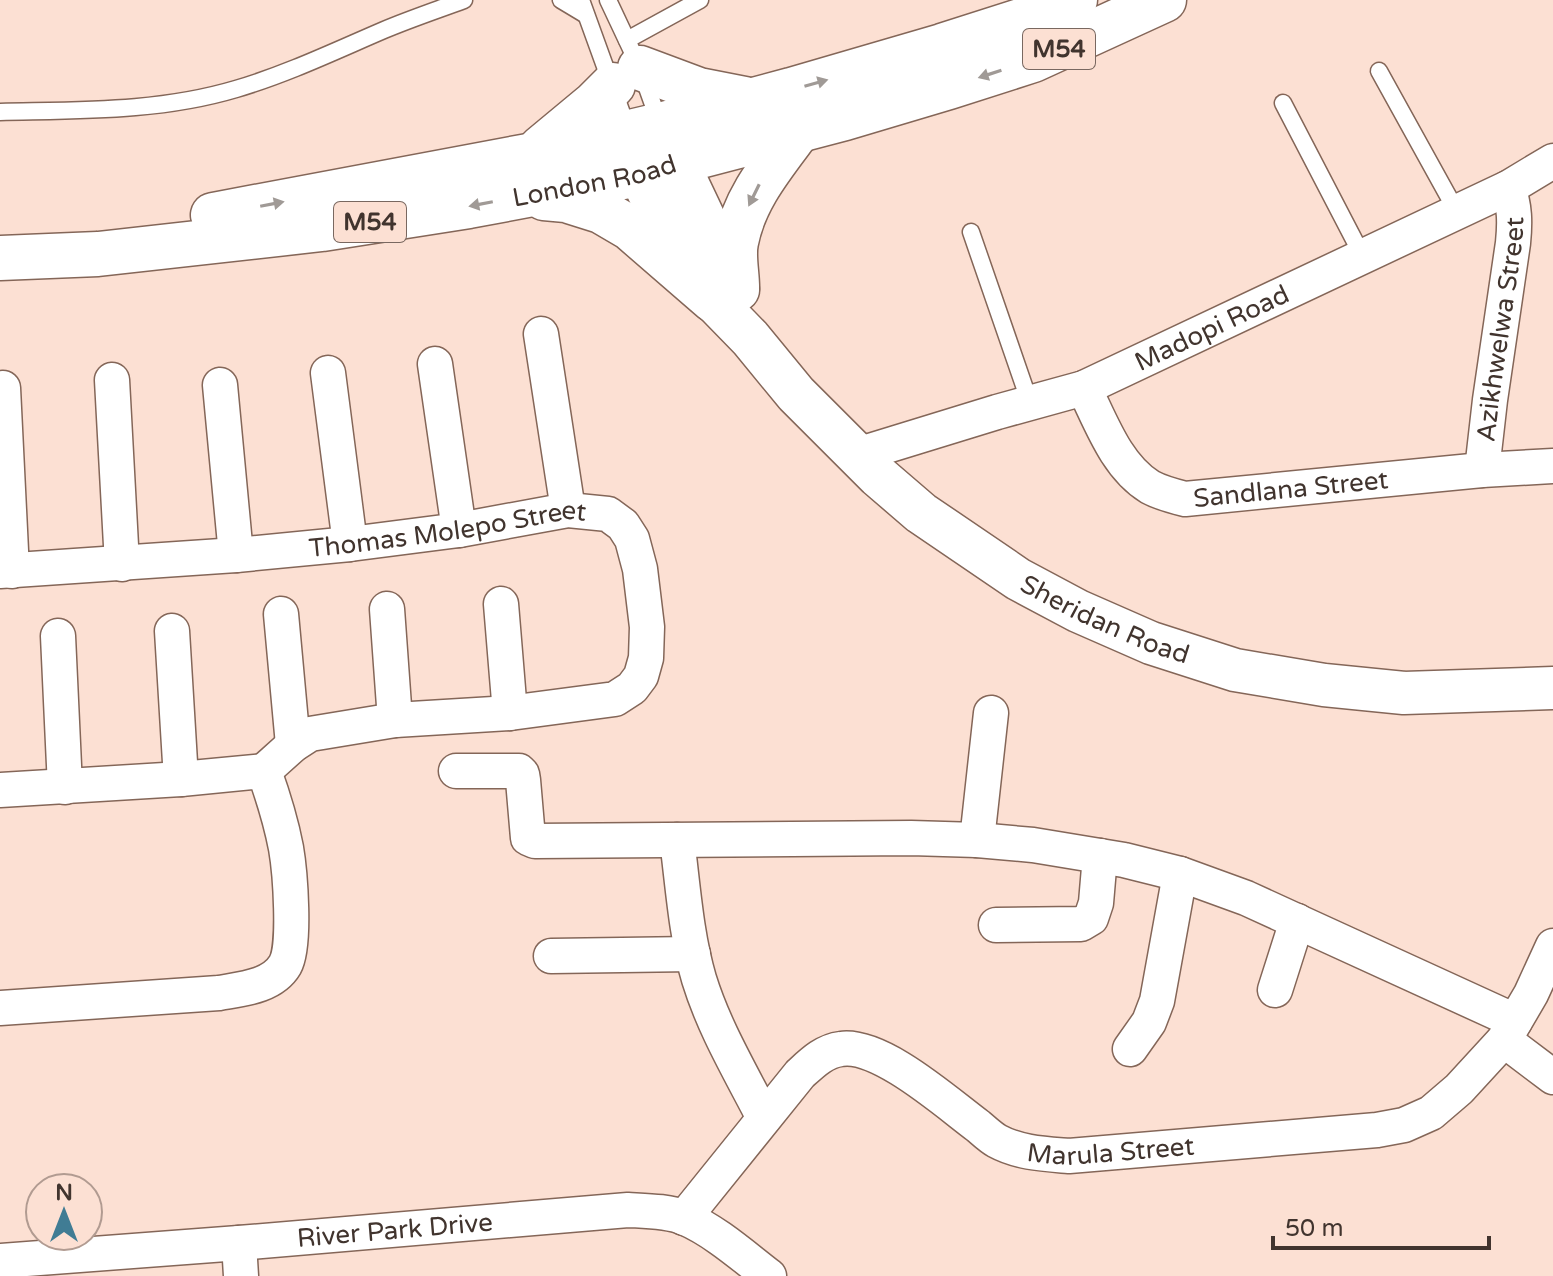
<svg xmlns="http://www.w3.org/2000/svg" width="1553" height="1276" viewBox="0 0 1553 1276" font-family="'Varela Round',sans-serif">
	<style>
		.lines { fill: none; stroke-linecap: round; stroke-linejoin: round }
		.service-casing { stroke: #846658; stroke-width: 19 }
		.minor-casing { stroke: #846658; stroke-width: 37 }
		.tertiary-casing { stroke: #846658; stroke-width: 45 }
		.primary-casing { stroke: #846658; stroke-width: 47 }
		.service { stroke: #fff; stroke-width: 16 }
		.minor { stroke: #fff; stroke-width: 34 }
		.tertiary { stroke: #fff; stroke-width: 42 }
		.primary { stroke: #fff; stroke-width: 44 }
		.oneway { fill: #a09a96 }
		.labels { text-anchor: middle; dominant-baseline: central; stroke-width: 8; stroke-linejoin: round; paint-order: stroke }
		.shield { fill: #fce0d3; stroke: #796860; stroke-width: 2 }
		.shield-label { font-size: 24px; font-weight: bold; fill: #41342e }
		.street-label { font-size: 26px; fill: #41342e; stroke: #fce0d3 }
	</style>
	<rect width="100%" height="100%" fill="#fce0d3"/>
	<g class="lines">
		<g class="service-casing">
			<g id="service">
				<polyline points="561,0 586,15"/>
				<polyline points="581,0 628,130"/>
				<polyline points="608,0 640,68 660,124"/>
				<polyline points="627,40 700,0"/>
				<polyline points="1379,71 1457,212"/>
				<polyline points="1283,103 1363,257"/>
				<path d="M 0,112 C 79,110 159,112 236,89 C 287,74 335,51 384,30 C 410,19 437,10 464,0"/>
				<polyline points="971,232 1030,403"/>
			</g>
		</g>
		<g class="minor-casing">
			<g id="minor">
				<polyline points="541,334 568,510"/>
				<polyline points="435,364 459,530"/>
				<polyline points="328,373 350,544"/>
				<polyline points="112,380 122,564"/>
				<polyline points="220,385 236,555"/>
				<polyline points="3,388 12,571"/>
				<path id="s1" d="M 1084,388 C 1101,422 1116,466 1150,487 C 1161,493 1173,496 1185,499 L 1482,470 L 1553,466"/>
				<path id="s2" d="M 857,455 L 997,412 L 1084,388 L 1508,188 L 1553,161"/>
				<path id="s3" d="M 1482,470 L 1490,400 L 1513,243 C 1515,223 1515,206 1508,188"/>
				<path id="s4" d="M 0,571 L 236,555 L 350,544 L 459,530 L 568,510 L 608,514 L 623,525 L 632,539 L 640,569 L 647,627 L 646,658 L 641,676 L 632,688 L 615,699 L 510,713 L 395,720 L 310,734 L 293,745 L 264,771"/>
				<polyline points="501,604 510,713"/>
				<polyline points="387,609 395,720"/>
				<polyline points="281,614 293,745"/>
				<polyline points="172,631 181,779"/>
				<polyline points="58,636 65,787"/>
				<polyline points="456,771 519,771 522,774 523,780 528,838 535,841 911,838 977,840 1033,845 1124,860 1180,874 1246,898 1515,1021"/>
				<path d="M 0,790 L 181,779 L 264,771 C 273,796 281,822 286,848 C 290,871 296,946 285,965 C 272,987 241,989 219,993 L 0,1008"/>
				<path d="M 677,840 C 683,886 686,935 699,979 C 714,1028 741,1073 764,1118"/>
				<polyline points="977,840 991,713"/>
				<polyline points="996,925 1081,924 1091,918 1096,903 1100,856"/>
				<polyline points="551,956 693,954"/>
				<polyline points="1275,990 1297,921"/>
				<polyline points="1504,1040 1553,1077"/>
				<polyline points="1130,1049 1149,1022 1157,1001 1180,874"/>
				<path id="s5" d="M 684,1218 L 800,1074 C 812,1063 824,1051 841,1049 C 880,1043 947,1103 978,1126 C 984,1131 990,1137 997,1141 C 1019,1153 1045,1154 1069,1156 L 1377,1130 L 1404,1125 L 1431,1113 L 1459,1089 L 1504,1040 L 1531,994 L 1553,946"/>
				<polyline points="239,1243 241,1276"/>
				<path id="s6" d="M 0,1261 L 239,1243 L 628,1210 C 646,1211 668,1211 685,1218 C 715,1231 743,1256 769,1276"/>
			</g>
		</g>
		<g class="tertiary-casing">
			<g id="tertiary">
				<polyline points="662,130 738,290"/>
				<path id="s7" d="M 631,141 L 640,174 L 663,223 L 713,300 L 750,338 L 796,394 L 878,476 L 921,513 L 1018,579 L 1078,611 L 1151,643 L 1235,670 L 1324,685 L 1404,693 L 1553,688"/>
			</g>
		</g>
		<g class="primary-casing">
			<g id="primary">
				<polyline points="640,68 699,90 745,99"/>
				<polyline points="541,148 594,104 613,85"/>
				<polyline points="544,198 566,200 601,211 630,228 713,300"/>
				<polyline points="213,215 533,155 660,125 791,90 942,46 1042,14 1075,0"/>
				<path id="s8" d="M 0,258 L 98,254 L 322,229 L 469,206 L 640,174 L 677,162 L 845,118 L 949,87 L 1033,60 L 1164,0"/>
				<path d="M 737,287 C 737,273 733,256 736,242 C 744,199 772,166 798,131"/>
			</g>
		</g>
		<use href="#service" class="service"/>
		<use href="#minor" class="minor"/>
		<use href="#tertiary" class="tertiary"/>
		<use href="#primary" class="primary"/>
	</g>
	<defs><path id="oneway-solid" d="M-6-.8H1V-3.2L6.5 0L1 3.2V.8H-6Z" transform="scale(2)"/></defs>
	<g class="oneway">
		<use href="#oneway-solid" transform="translate(990 74) rotate(162)"/>
		<use href="#oneway-solid" transform="translate(816 83) rotate(-16)"/>
		<use href="#oneway-solid" transform="translate(754 195) rotate(116)"/>
		<use href="#oneway-solid" transform="translate(272 204) rotate(-11)"/>
		<use href="#oneway-solid" transform="translate(481 204) rotate(169)"/>
	</g>
	<g class="labels">
		<g class="shield">
			<rect x="1023" y="29" width="72" height="40" rx="6"/>
			<rect x="334" y="202" width="72" height="40" rx="6"/>
		</g>
		<g class="shield-label">
			<text x="1059" y="49">M54</text>
			<text x="370" y="222">M54</text>
		</g>
		<g class="street-label">
			<text stroke="none"><textPath href="#s8" startOffset="600">London Road</textPath></text>
			<text stroke="none"><textPath href="#s2" startOffset="378">Madopi Road</textPath></text>
			<text stroke="none"><textPath href="#s3" startOffset="142">Azikhwelwa Street</textPath></text>
			<text stroke="none"><textPath href="#s1" startOffset="264">Sandlana Street</textPath></text>
			<text stroke="none"><textPath href="#s4" startOffset="450">Thomas Molepo Street</textPath></text>
			<text stroke="none"><textPath href="#s7" startOffset="692">Sheridan Road</textPath></text>
			<text stroke="none"><textPath href="#s5" startOffset="534">Marula Street</textPath></text>
			<text stroke="none"><textPath href="#s6" startOffset="396">River Park Drive</textPath></text>
		</g>
	</g>
	<g transform="translate(64 1212)"><circle r="38" fill="#fce0d3" stroke="#b19b91" stroke-width="2"/>
	<path d="M0-6L14 30L0 20L-14 30Z" fill="#407c94"/>
	<text y="-12" font-size="22" font-weight="bold" text-anchor="middle" fill="#41342e">N</text>
	</g>
	<path d="M1273 1236v12h216v-12" fill="none" stroke="#41342e" stroke-width="4"/>
	<text x="1285" y="1236" font-size="24" fill="#41342e" stroke="#fce0d3" stroke-width="6" paint-order="stroke">50 m</text>
</svg>
